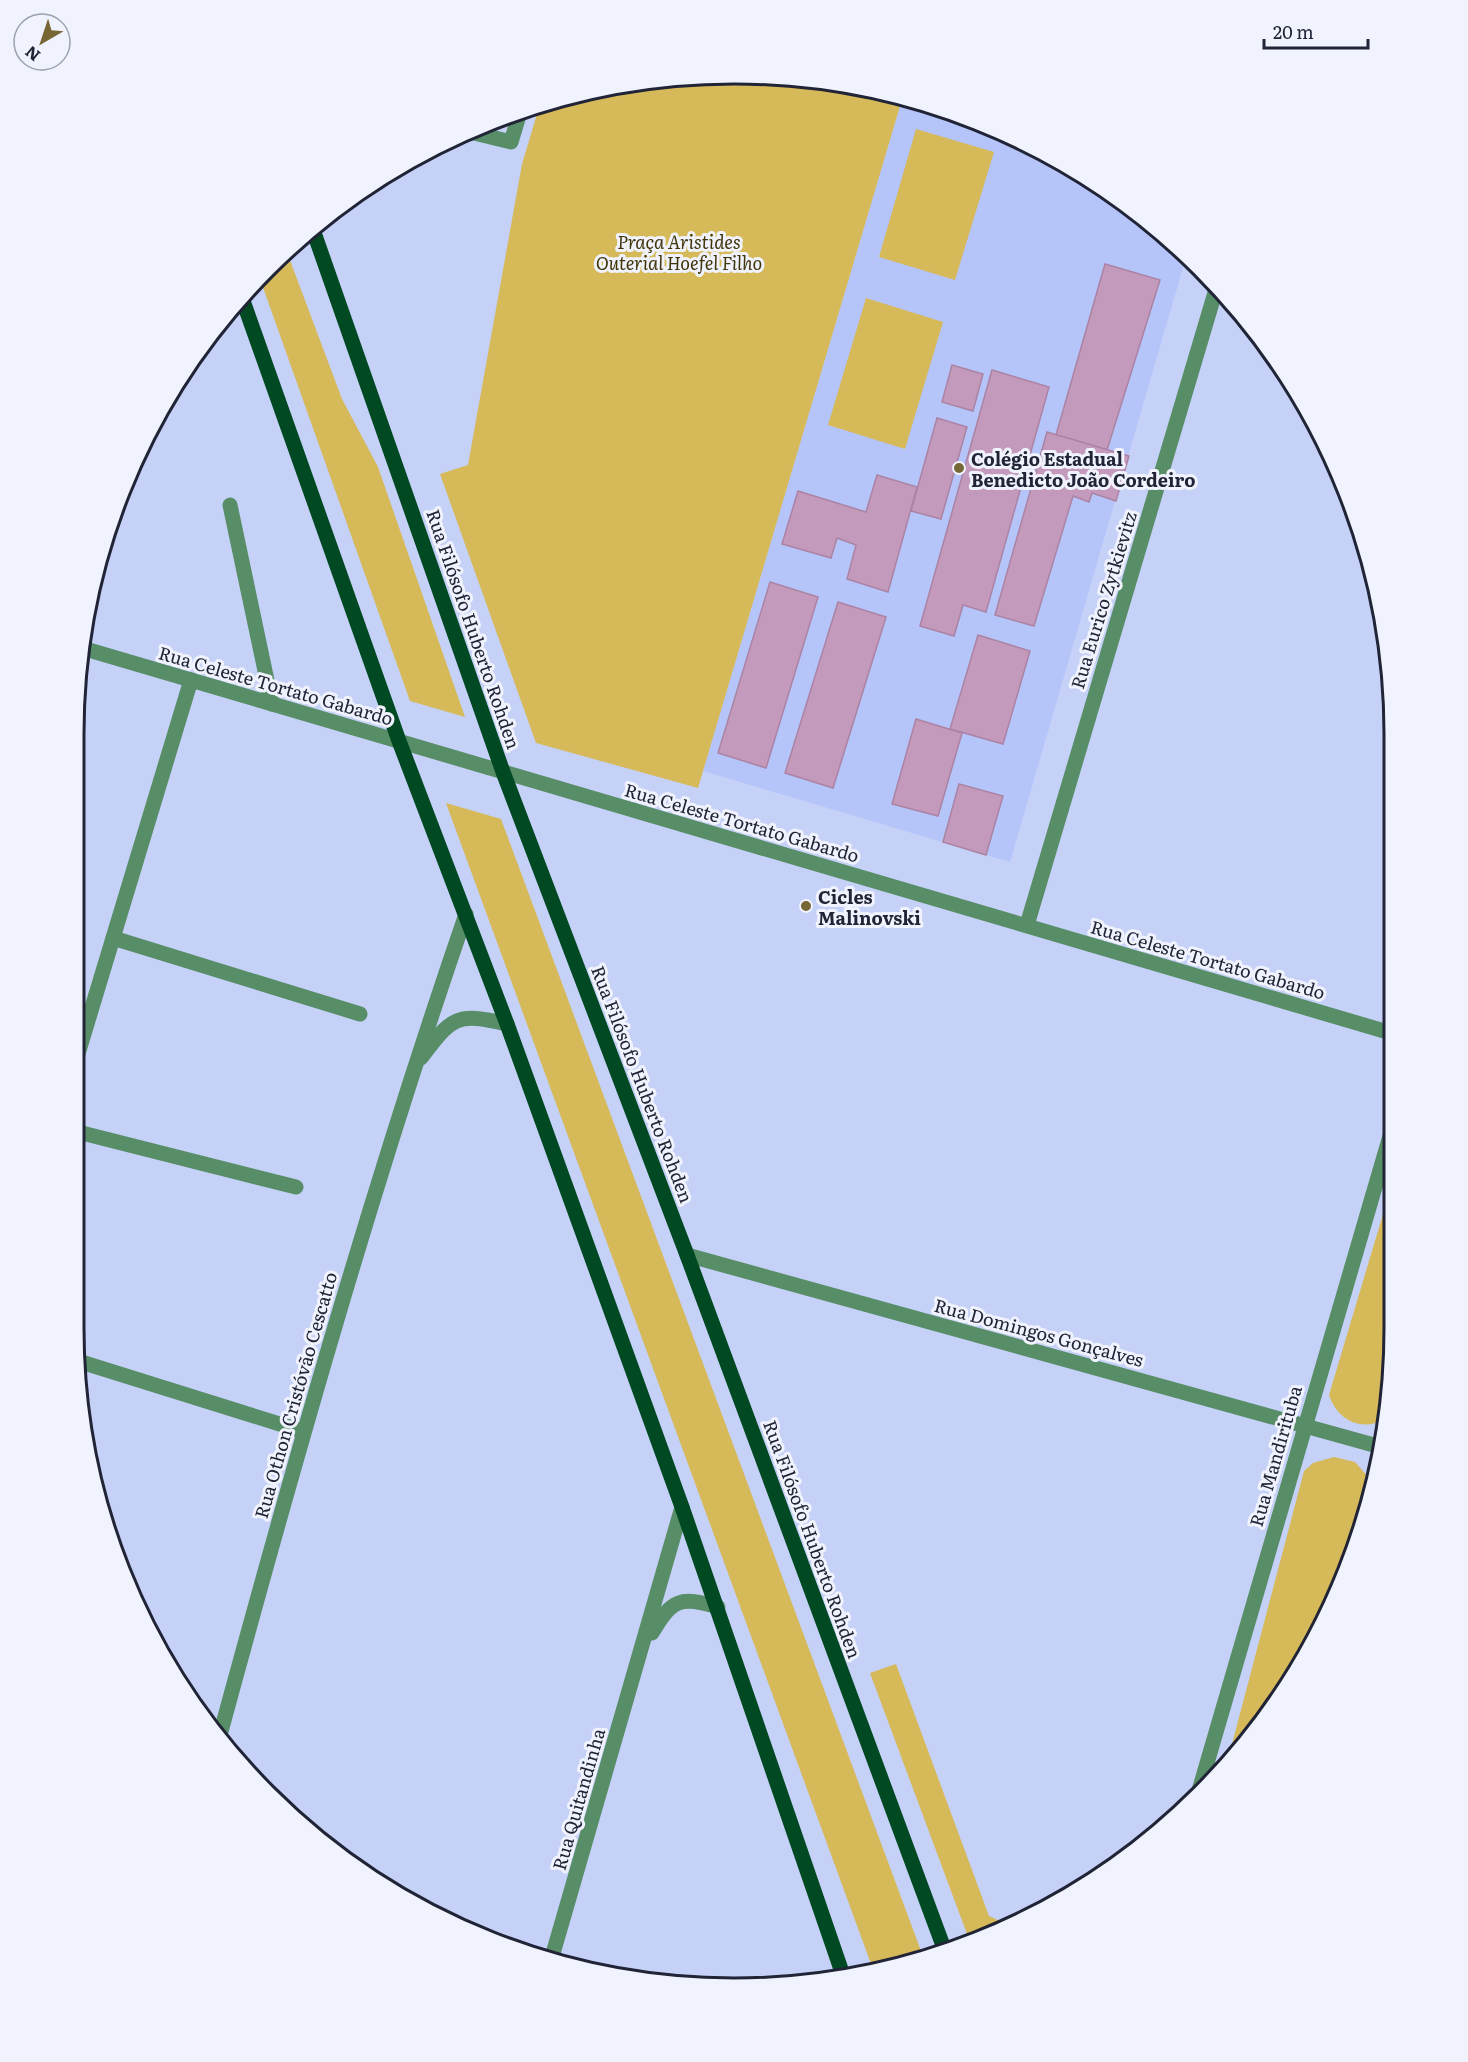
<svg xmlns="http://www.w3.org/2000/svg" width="1468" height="2062" viewBox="0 0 1468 2062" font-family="Literata,serif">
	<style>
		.built { fill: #b5c4f9 }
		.green { fill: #d6b959 }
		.building { fill: #c39abb; stroke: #ab83a4; stroke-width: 1.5 }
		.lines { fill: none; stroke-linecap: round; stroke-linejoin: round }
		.minor { stroke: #578d67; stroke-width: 15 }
		.major { stroke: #004922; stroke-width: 15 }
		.poi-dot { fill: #776735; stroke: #f0f3fd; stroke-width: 2 }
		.labels { text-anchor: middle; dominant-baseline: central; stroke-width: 6; stroke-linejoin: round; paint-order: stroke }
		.park-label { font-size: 18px; font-style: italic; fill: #413409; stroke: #f0f3fd }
		.poi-label { font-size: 18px; font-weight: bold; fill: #202436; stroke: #f0f3fd; text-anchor: start }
		.street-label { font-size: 18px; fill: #202436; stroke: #f0f3fd }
		.rim { fill: none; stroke: #202436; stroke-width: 3 }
	</style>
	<rect width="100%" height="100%" fill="#c6d1f7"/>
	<polygon class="built" points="903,96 1026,141 1136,210 1186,257 1010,862 703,771"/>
	<g class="green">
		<polygon points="777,75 903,96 698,788 536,743 440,474 468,465 522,164 540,104 647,79"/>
		<polygon points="916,129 994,152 955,280 879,257"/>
		<polygon points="284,253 288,255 342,399 378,467 465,717 410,701 260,279"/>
		<polygon points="866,298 943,322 905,449 828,425"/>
		<polygon points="446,803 501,819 924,1959 874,1972"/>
		<path d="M 1392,1184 L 1393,1371 L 1385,1420 C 1360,1431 1338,1421 1329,1395 Z"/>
		<polygon points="1334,1457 1355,1462 1370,1479 1373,1490 1366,1515 1327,1620 1258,1730 1227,1763 1304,1471 1313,1463"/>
		<polygon points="896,1664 989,1916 1011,1926 970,1942 870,1673"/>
	</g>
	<g class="building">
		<polygon points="1105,264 1160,280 1107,450 1056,435"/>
		<polygon points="952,365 983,374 973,411 942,402"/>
		<polygon points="992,370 1049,387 986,612 963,605 954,636 920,626"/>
		<polygon points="937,418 967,427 941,519 911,511"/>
		<polygon points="1047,432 1129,456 1116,501 1092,493 1089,502 1073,496 1034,626 995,615"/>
		<polygon points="877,475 917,487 888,592 847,579 856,545 837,538 831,558 782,544 798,491 866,512"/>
		<polygon points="770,582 818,597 766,768 718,753"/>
		<polygon points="838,602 886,617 833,788 785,773"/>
		<polygon points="978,635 1030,651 1003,744 950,729"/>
		<polygon points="916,719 962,733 938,816 892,804"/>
		<polygon points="959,784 1003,796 986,855 943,842"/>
	</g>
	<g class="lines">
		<g class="minor">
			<polyline points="470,132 511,142 521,109"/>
			<polyline points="230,505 272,704"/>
			<polyline points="82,648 1391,1033"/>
			<polyline points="1027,925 1217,286"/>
			<polyline points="113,938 360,1014"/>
			<path d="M 421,1058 C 452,1017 456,1012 507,1024"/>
			<polyline points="74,1067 191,680"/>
			<polyline points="74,1131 296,1187"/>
			<polyline points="687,1255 1381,1447"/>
			<polyline points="78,1361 302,1431"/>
			<path d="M 652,1633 C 672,1599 680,1596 718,1607"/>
			<path d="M 220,1735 C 295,1459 373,1184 466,914"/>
			<polyline points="1198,1794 1392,1129"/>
			<polyline points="552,1957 682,1507"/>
		</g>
		<g class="major">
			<polyline points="312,227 503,772 687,1255 945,1951"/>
			<polyline points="242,298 399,741 507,1024 682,1507 844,1978"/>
		</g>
	</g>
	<g class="poi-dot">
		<circle cx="959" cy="468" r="6"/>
		<circle cx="806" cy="906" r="6"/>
	</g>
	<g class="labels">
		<g class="park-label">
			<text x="679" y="241">Praça Aristides<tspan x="679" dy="21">Outerial Hoefel Filho</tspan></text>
		</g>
		<g class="poi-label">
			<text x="971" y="458">Colégio Estadual<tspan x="971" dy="21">Benedicto João Cordeiro</tspan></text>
			<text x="818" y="896">Cicles<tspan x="818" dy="21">Malinovski</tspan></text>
		</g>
		<g class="street-label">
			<text transform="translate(1103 600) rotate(-73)">Rua Eurico Zytkievitz</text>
			<text transform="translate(474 629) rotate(71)">Rua Filósofo Huberto Rohden</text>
			<text transform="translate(276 685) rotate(16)">Rua Celeste Tortato Gabardo</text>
			<text transform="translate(742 822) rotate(16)">Rua Celeste Tortato Gabardo</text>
			<text transform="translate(1208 959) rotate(16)">Rua Celeste Tortato Gabardo</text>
			<text transform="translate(643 1084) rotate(69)">Rua Filósofo Huberto Rohden</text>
			<text transform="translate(1039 1332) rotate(15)">Rua Domingos Gonçalves</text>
			<text transform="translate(295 1395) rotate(-74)">Rua Othon Cristóvão Cescatto</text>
			<text transform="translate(1275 1456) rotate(-74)">Rua Mandirituba</text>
			<text transform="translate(813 1539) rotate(70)">Rua Filósofo Huberto Rohden</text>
			<text transform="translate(578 1799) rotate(-74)">Rua Quitandinha</text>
		</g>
	</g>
	<path d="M0 0H1468V2062H0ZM734 84H734A650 650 0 0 1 1384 734V1328A650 650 0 0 1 734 1978H734A650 650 0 0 1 84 1328V734A650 650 0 0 1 734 84Z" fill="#f0f3fd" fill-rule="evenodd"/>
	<path class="rim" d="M734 84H734A650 650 0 0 1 1384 734V1328A650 650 0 0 1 734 1978H734A650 650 0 0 1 84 1328V734A650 650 0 0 1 734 84Z"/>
	<g transform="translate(42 42) rotate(219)"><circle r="28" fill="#f0f3fd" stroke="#9da0ad" stroke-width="1.5"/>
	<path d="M0-4.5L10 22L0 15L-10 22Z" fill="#776735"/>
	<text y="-9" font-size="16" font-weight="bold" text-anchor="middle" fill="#202436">N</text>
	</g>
	<path d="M1264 39v9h104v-9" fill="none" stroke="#202436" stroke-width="3"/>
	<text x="1273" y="39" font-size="18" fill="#202436" stroke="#f0f3fd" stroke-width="4.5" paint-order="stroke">20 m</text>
</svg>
